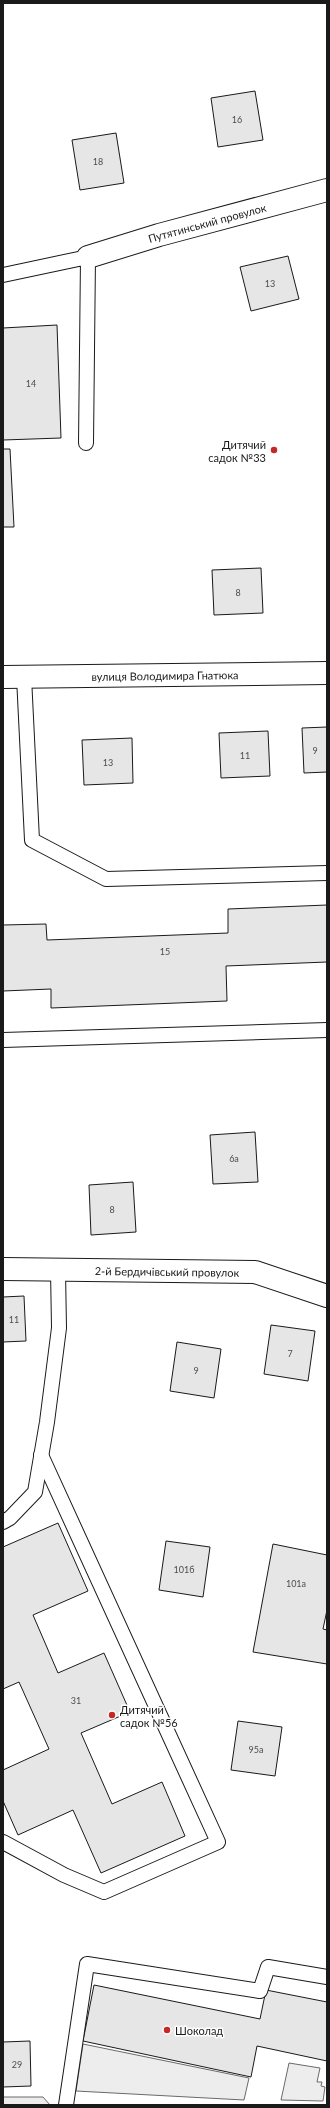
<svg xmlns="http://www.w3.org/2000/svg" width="330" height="2108" viewBox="0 0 330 2108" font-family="Lato,sans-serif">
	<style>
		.built { fill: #ededed; stroke: #6a6a6a }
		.building { fill: #e6e6e6; stroke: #1a1a1a }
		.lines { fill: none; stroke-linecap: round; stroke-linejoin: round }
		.lane-casing { stroke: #1a1a1a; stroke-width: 16 }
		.street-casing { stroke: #1a1a1a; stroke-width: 24 }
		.secondary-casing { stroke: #1a1a1a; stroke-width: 24 }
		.lane { stroke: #fff; stroke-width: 14 }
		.street { stroke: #fff; stroke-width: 22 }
		.secondary { stroke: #fff; stroke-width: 22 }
		.poi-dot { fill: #c62828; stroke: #fff; stroke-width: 1.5 }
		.labels { text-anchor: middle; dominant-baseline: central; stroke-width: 3; stroke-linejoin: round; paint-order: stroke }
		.number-label { font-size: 9px; fill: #4d4d4d }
		.street-label { font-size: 11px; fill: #1a1a1a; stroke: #fff }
		.poi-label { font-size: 11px; fill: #1a1a1a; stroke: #fff; text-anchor: start }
	</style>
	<rect width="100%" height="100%" fill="#fff"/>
	<g class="built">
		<polygon points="83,2044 249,2078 244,2100 76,2091"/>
		<polygon points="289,2063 320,2068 317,2082 322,2082 321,2086 325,2087 323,2101 281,2100"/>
		<polygon points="3,2097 43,2097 50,2105 3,2105"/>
	</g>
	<g class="building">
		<polygon points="255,91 263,140 218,147 211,98"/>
		<polygon points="116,133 124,183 80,190 72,140"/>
		<polygon points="288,256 299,299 251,311 240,267"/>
		<polygon points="57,325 61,438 3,440 3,328"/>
		<polygon points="3,449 10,449 14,527 3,527"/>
		<polygon points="261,568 263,613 214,615 212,570"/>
		<polygon points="327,727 327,772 304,773 302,728"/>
		<polygon points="268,731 270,776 221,778 219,733"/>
		<polygon points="132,738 133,783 84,785 82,740"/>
		<polygon points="327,905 327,962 226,966 227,1001 51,1008 51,989 3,991 3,925 46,924 47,940 228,933 228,909"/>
		<polygon points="255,1132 258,1182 213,1184 210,1135"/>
		<polygon points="133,1182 136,1232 91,1235 89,1185"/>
		<polygon points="24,1296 26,1341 3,1342 3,1297"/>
		<polygon points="271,1325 315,1331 308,1381 264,1374"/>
		<polygon points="177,1342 221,1349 214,1398 170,1391"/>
		<polygon points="58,1523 88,1591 33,1615 58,1673 104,1653 130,1712 81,1733 112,1804 162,1782 185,1836 101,1873 73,1810 18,1835 3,1801 3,1770 49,1749 19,1682 3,1689 3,1547"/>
		<polygon points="166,1541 210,1547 203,1597 159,1590"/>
		<polygon points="273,1544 327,1555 327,1610 323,1629 327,1630 327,1664 253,1652"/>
		<polygon points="238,1721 282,1727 275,1776 231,1770"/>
		<polygon points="94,1985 260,2019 266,1990 327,2002 327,2061 257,2046 251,2077 83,2041"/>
		<polygon points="30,2041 31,2086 3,2087 3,2042"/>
	</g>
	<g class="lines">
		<g class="lane-casing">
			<g id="lane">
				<polyline points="3,275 88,257 86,443"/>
				<polyline points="24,677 32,840 106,879 327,873"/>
				<polyline points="3,1040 327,1030"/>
				<polyline points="3,1522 10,1518 35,1492 47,1422 59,1328 58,1270"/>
				<polyline points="3,1842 64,1875 104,1892 218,1842 41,1455"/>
				<polyline points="66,2105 87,1964 260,1991 268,1967 327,1977"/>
			</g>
		</g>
		<g class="street-casing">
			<g id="street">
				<path id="s1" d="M 88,257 L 159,235 L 327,190"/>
				<path id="s2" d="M 3,1269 L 255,1272 L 327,1296"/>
			</g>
		</g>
		<g class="secondary-casing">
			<g id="secondary">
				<path id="s3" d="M 3,677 L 327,673"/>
			</g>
		</g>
		<use href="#lane" class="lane"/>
		<use href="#street" class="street"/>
		<use href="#secondary" class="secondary"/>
	</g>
	<g class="poi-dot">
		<circle cx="274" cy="450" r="4"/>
		<circle cx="112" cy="1715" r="4"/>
		<circle cx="167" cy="2030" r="4"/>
	</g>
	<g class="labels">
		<g class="number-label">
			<text x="237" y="119">16</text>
			<text x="98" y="161">18</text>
			<text x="270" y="283">13</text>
			<text x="31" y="383">14</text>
			<text x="238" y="592">8</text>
			<text x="315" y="750">9</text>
			<text x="245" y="755">11</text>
			<text x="108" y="762">13</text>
			<text x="165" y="951">15</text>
			<text x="234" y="1158">6а</text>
			<text x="112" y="1209">8</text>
			<text x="14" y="1319">11</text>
			<text x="290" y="1353">7</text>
			<text x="196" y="1370">9</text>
			<text x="184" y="1569">101б</text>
			<text x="296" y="1583">101а</text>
			<text x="76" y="1700">31</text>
			<text x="256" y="1749">95а</text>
			<text x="17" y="2064">29</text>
		</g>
		<g class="street-label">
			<text stroke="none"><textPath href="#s1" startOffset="124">Путятинський провулок</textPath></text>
			<text stroke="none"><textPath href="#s3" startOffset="162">вулиця Володимира Гнатюка</textPath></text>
			<text stroke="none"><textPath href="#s2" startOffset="164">2-й Бердичівський провулок</textPath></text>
		</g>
		<g class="poi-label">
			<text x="266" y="444" text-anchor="end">Дитячий<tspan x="266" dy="13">садок №33</tspan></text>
			<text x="120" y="1709">Дитячий<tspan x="120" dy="13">садок №56</tspan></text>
			<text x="175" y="2030">Шоколад</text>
		</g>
	</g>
	<rect width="330" height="2108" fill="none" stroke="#1a1a1a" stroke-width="8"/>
</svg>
